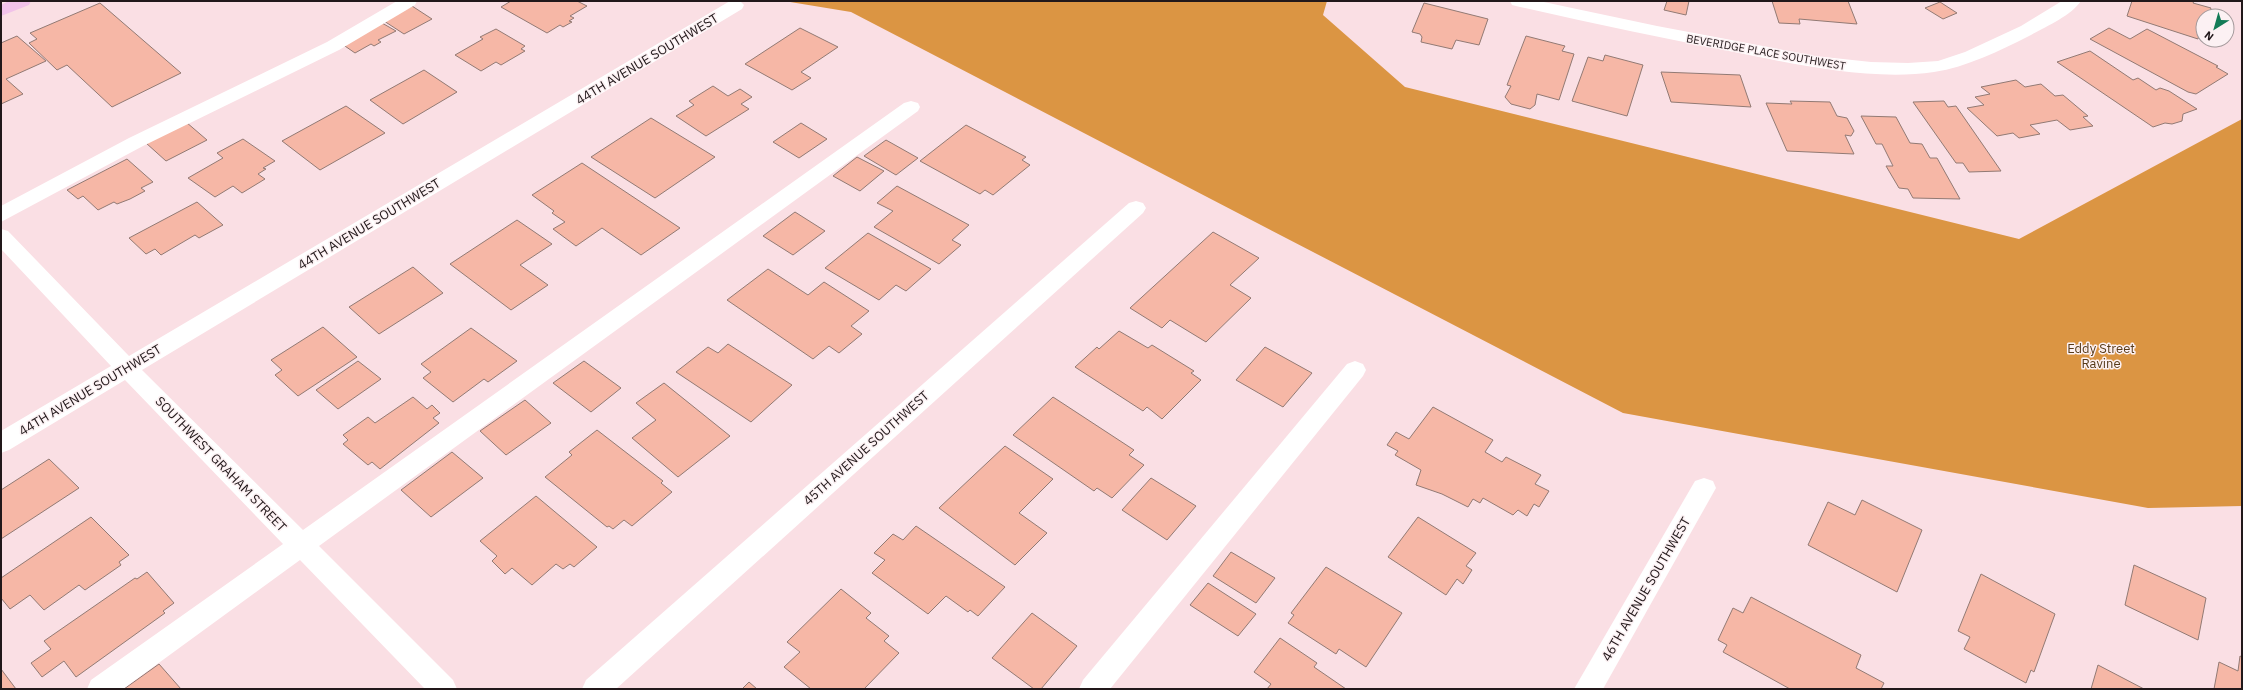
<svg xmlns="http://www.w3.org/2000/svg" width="2243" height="690" viewBox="0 0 2243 690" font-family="'IBM Plex Sans',sans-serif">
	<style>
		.forest { fill: #db9543 }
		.building { fill: #f6b7a6; stroke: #927a74 }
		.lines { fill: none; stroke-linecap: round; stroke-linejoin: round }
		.minor { fill: #fff; fill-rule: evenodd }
		.major { fill: #f1c2e9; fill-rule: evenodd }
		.labels { text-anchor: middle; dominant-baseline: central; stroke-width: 3; stroke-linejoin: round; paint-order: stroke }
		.far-street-label { font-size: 11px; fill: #21181a; stroke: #fcf1f3 }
		.street-label { font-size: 13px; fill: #21181a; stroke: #fcf1f3 }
		.park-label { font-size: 13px; fill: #573a18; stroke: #fcf1f3 }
	</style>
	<rect width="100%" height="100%" fill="#fadfe4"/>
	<polygon class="forest" points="784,1 1327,1 1323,15 1405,87 2019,239 2242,119 2242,506 2148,508 1623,413 851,12"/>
	<g class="building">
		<polygon points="511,1 577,1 587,6 570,16 574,18 569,21 572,22 563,27 560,25 547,33 501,7"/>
		<polygon points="1667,1 1689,1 1686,15 1664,10"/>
		<polygon points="1772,1 1848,1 1857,24 1799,19 1800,24 1779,23"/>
		<polygon points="2132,1 2194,1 2193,3 2211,8 2208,16 2203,16 2198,39 2127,16"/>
		<polygon points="1940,2 1957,13 1943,19 1925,8"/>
		<polygon points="100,3 181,73 112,107 67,65 57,70 29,43 37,39 30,33"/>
		<polygon points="1424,3 1488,19 1479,45 1456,40 1452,49 1421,42 1422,37 1420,34 1412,32"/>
		<polygon points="412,6 432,19 404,34 384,21"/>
		<polygon points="382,23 396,31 378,40 381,42 374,46 371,44 355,53 342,44"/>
		<polygon points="800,28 838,47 801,72 811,78 792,90 745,64"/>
		<polygon points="2109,28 2130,39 2147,29 2218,66 2216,67 2228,74 2196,94 2188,92 2090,39"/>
		<polygon points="496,29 525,46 521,49 525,51 501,65 496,62 481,71 455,55 483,39 480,37"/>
		<polygon points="17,36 46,61 6,79 23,94 1,104 1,43"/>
		<polygon points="1526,36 1565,46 1562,51 1574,54 1559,100 1537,94 1535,105 1530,109 1511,104 1505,97 1511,86 1507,85"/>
		<polygon points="2090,51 2133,80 2138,78 2156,90 2160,88 2169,91 2197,109 2183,114 2182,121 2172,124 2165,123 2153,127 2057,62"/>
		<polygon points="1605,55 1643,65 1627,116 1572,101 1588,57 1603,61"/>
		<polygon points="424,70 457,92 403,124 370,100"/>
		<polygon points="1661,72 1740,75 1751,107 1671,102"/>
		<polygon points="2016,80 2025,87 2041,84 2055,96 2063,95 2088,116 2083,117 2093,126 2070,130 2057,120 2030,125 2040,134 2019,138 2013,133 1997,136 1967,108 1984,105 1975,97 1990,94 1981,87"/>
		<polygon points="713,86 728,96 740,89 752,97 741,104 749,109 706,136 676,116 694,105 689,101"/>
		<polygon points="1790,101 1830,102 1837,116 1847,118 1854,131 1851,136 1845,135 1854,154 1787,151 1766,103 1792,104"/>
		<polygon points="1944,101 1948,107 1956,106 2001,171 1969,172 1963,163 1956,163 1913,102"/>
		<polygon points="346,106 385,133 320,170 282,141"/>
		<polygon points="1861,116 1896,117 1910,143 1922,144 1930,158 1937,158 1960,199 1913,198 1908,189 1899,188 1886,166 1893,166 1882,144 1876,144"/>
		<polygon points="651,118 715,157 655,198 591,157"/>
		<polygon points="186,122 207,140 166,161 146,143"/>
		<polygon points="801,123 827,139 799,158 773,142"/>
		<polygon points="966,125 1026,157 1022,160 1030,165 993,195 985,190 980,194 920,161"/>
		<polygon points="243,139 275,161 263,168 266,169 258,174 265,179 242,193 233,186 215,197 188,178 223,158 217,153"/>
		<polygon points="886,140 918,158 896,175 864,156"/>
		<polygon points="857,157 884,171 860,191 833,176"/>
		<polygon points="127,159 153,182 141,188 145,191 130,199 117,204 114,202 98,210 83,196 78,199 67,190"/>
		<polygon points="582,163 680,228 641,255 602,228 576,246 553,229 565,222 552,213 554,211 532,195"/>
		<polygon points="897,186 969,225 952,240 961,245 939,264 874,227 893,211 877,203"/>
		<polygon points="197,202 223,225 199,238 195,235 161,255 155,249 146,254 129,238"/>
		<polygon points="795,212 825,231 793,255 763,236"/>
		<polygon points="517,220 552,244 520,265 548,285 511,310 450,264"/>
		<polygon points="1213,232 1259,258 1230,285 1251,298 1206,342 1170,320 1162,328 1130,308"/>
		<polygon points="868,233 931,269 906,291 896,285 879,300 825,268"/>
		<polygon points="413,267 443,293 379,334 349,307"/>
		<polygon points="768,269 808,295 824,282 869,311 851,326 862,334 839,353 829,346 813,359 727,300"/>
		<polygon points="323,327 357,357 298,396 275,375 282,370 271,360"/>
		<polygon points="471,328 517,361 488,382 484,379 453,402 423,378 431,372 421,364"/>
		<polygon points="1119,331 1148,348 1152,345 1194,371 1191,373 1201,380 1162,419 1147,407 1143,411 1075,367 1097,347 1099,349"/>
		<polygon points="728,344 792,385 751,422 676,372 708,347 718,353"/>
		<polygon points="1265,347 1312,373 1283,407 1236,380"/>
		<polygon points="358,361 381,379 338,409 316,390"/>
		<polygon points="584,361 621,388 591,412 553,383"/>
		<polygon points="664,383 730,436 678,477 632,438 656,420 636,403"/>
		<polygon points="413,397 427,409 432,405 440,413 433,418 439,423 380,469 372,462 368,465 343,444 348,440 343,435 368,417 375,423"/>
		<polygon points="1053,397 1134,450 1129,455 1144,465 1112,498 1097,488 1094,491 1013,435"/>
		<polygon points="525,400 551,423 506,455 480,431"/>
		<polygon points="1433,407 1493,440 1485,452 1502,462 1506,457 1541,475 1535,484 1549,491 1539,507 1534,504 1527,516 1518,510 1513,515 1483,498 1480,503 1473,499 1468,507 1442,494 1416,485 1421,470 1395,455 1398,451 1387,445 1396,432 1409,439"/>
		<polygon points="597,430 663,481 661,483 672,492 632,526 624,520 613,529 609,526 607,527 545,477 572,455 569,452"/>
		<polygon points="1005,446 1053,479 1019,513 1047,533 1015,565 939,508"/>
		<polygon points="452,452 483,478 431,517 401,490"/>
		<polygon points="49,459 79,488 1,539 1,490"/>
		<polygon points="1151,478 1196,506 1167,540 1122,510"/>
		<polygon points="536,496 597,547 574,567 570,564 563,569 556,564 532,585 512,568 505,574 492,561 497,556 480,541"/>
		<polygon points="1862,500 1922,530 1897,592 1808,545 1828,502 1855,515"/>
		<polygon points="91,517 129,555 119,562 121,565 85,590 79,585 44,610 30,595 10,609 1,598 1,578"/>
		<polygon points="1418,517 1476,553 1466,566 1472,570 1463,584 1457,579 1446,595 1388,557"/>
		<polygon points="916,526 1005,587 978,616 970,610 968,612 946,596 928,614 872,573 885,560 874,553 893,534 903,540"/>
		<polygon points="1231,552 1275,578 1256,603 1213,576"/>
		<polygon points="2134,565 2206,598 2198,640 2125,605"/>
		<polygon points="1326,567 1402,613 1366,667 1339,649 1336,654 1288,623 1294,615 1291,613"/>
		<polygon points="147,572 174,603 163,611 165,613 76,677 64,661 42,677 31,663 51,649 44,641 135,578 137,579"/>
		<polygon points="1981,574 2055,614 2034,672 2031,670 2026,683 1964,649 1970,637 1958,631"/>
		<polygon points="1208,583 1256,614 1238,636 1190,605"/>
		<polygon points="841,589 871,613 866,618 889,636 884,641 899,653 864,689 811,689 784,667 800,652 787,642"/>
		<polygon points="1751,597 1861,655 1856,668 1884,683 1881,689 1790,689 1723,652 1727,645 1718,640 1733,608 1743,613"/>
		<polygon points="1032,613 1077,646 1041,689 1034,689 992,658"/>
		<polygon points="1280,638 1317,663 1314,667 1346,689 1267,689 1271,684 1254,672"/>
		<polygon points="2240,656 2242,657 2242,689 2214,689 2219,662 2238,671"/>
		<polygon points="159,664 181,689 124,689"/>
		<polygon points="2098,665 2144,689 2091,689"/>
		<polygon points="1,669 16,689 1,689"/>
		<polygon points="749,682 757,689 742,689"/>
	</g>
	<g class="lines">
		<g class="minor">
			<polygon points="397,1 417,1 415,5 339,50 143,146 1,222 1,206 129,138 327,42"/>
			<polygon points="730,1 740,1 744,5 742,9 142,370 303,530 904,103 911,101 918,103 920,107 918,111 319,546 453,680 457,689 425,689 300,560 123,689 87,689 91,680 283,544 125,380 9,450 1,453 1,431 111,366 1,249 1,229 8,231 129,356"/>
			<path d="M 1510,1 L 1539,1 L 1657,26 L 1815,56 L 1871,62 L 1908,63 L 1938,61 L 1965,52 L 2021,26 L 2062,1 L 2081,1 C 2071,16 2045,27 2029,36 C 1999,51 1967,67 1934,72 C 1873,81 1799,65 1739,53 C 1663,38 1587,23 1512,5 Z"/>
			<polygon points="1136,201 1143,203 1146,208 1143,213 616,689 582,689 586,680 1129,203"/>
			<polygon points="1355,361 1363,364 1366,370 1363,376 1110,689 1079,689 1083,680 1347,364"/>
			<polygon points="1704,478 1713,481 1716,488 1603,689 1574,689 1695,481"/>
		</g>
		<polygon class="major" points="9,1 31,1 29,5 1,16 1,5"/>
	</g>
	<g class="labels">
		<g class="far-street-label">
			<text transform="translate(1766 52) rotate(10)">BEVERIDGE PLACE SOUTHWEST</text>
		</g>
		<g class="street-label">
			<text transform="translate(647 59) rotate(-31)">44TH AVENUE SOUTHWEST</text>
			<text transform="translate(369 224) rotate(-31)">44TH AVENUE SOUTHWEST</text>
			<text transform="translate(90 390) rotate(-31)">44TH AVENUE SOUTHWEST</text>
			<text transform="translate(866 448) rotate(-42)">45TH AVENUE SOUTHWEST</text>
			<text transform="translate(221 464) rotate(46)">SOUTHWEST GRAHAM STREET</text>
			<text transform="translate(1646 589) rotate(-60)">46TH AVENUE SOUTHWEST</text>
		</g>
		<g class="park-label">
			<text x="2101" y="348">Eddy Street<tspan x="2101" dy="15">Ravine</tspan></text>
		</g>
	</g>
	<rect width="2243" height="690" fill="none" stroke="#21181a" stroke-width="4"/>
	<g transform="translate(2215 28) rotate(217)"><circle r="19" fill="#fcf1f3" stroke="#a49a9c"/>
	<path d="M0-3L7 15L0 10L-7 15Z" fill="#147c57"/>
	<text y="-6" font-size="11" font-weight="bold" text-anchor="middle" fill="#21181a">N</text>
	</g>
</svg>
